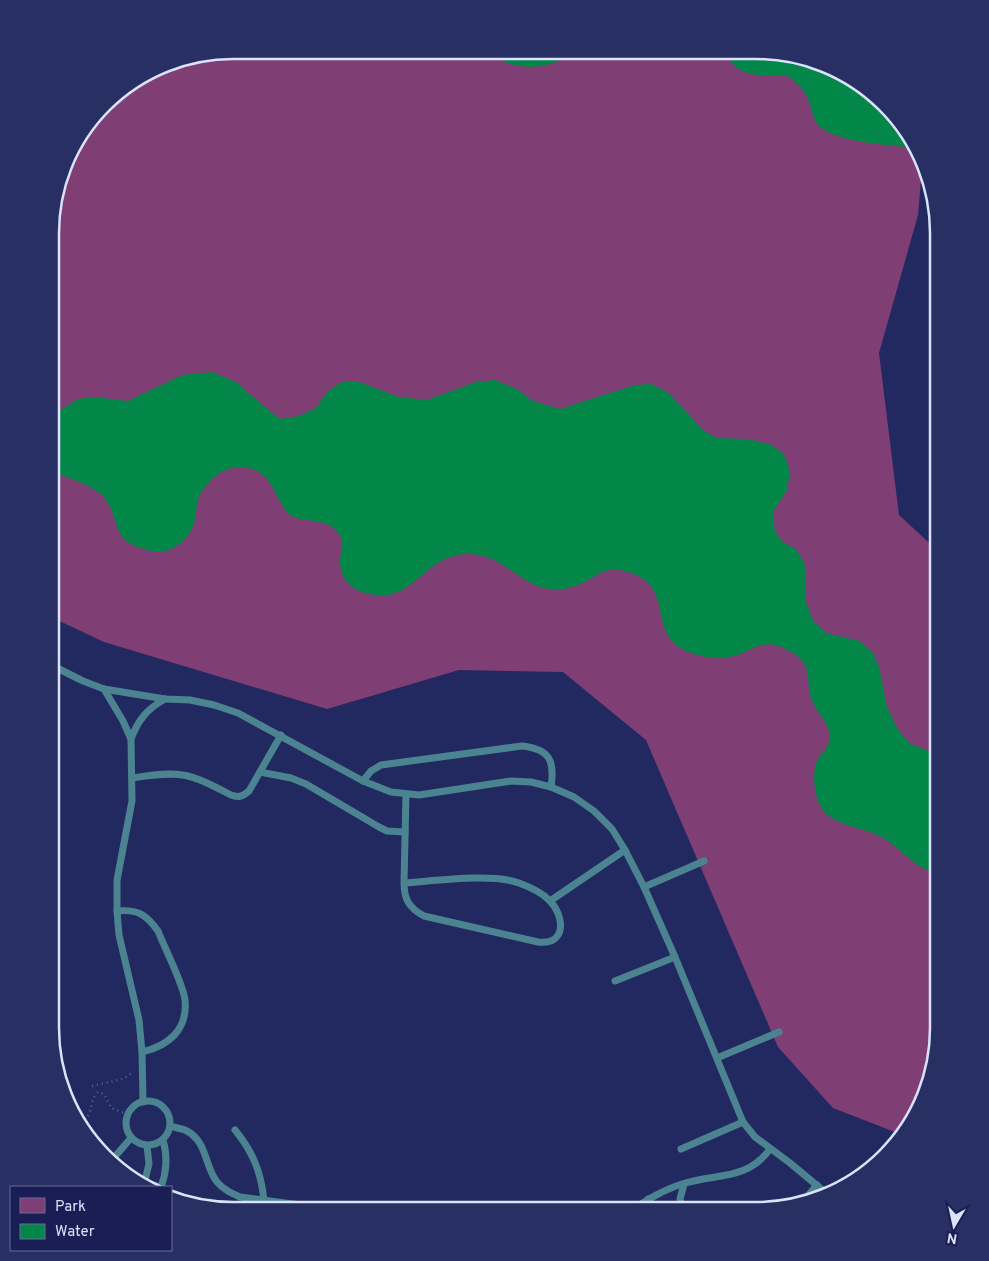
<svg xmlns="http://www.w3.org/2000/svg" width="989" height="1261" viewBox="0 0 989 1261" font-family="Overpass,sans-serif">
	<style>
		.green { fill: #7f3f75 }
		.water { fill: #028748 }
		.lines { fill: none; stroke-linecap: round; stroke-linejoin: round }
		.path { stroke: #596190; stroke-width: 2.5; stroke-dasharray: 1 4; stroke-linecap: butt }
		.lane { stroke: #4b8490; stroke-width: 7 }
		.rim { fill: none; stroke: #dae2fe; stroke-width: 2.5 }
	</style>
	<rect width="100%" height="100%" fill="#222960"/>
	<polygon class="green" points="233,50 780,52 858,81 915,142 922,169 918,215 879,353 899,515 939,552 939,1040 914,1120 900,1134 833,1108 778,1047 646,740 563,672 459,670 327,709 104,642 51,617 52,209 74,142 113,95 174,60"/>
	<g class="water">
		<path d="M 487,51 L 574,51 C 549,72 512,72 487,51 Z"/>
		<path d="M 726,51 L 780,52 L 858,81 L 915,142 L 916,148 C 893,145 829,143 816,122 C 811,113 810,99 805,93 C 801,86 794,81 788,76 C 765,75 735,80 726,51 Z"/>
		<path d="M 212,372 L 236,382 L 260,403 L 280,419 L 299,416 L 316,408 L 328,391 L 342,382 L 359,382 L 399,397 L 427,400 L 476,382 L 495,380 L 517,389 L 533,401 L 560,409 L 635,385 L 651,384 L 669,393 L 703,430 L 716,438 L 749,439 L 772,445 L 784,454 L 790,472 L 787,490 L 773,512 L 775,532 L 783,542 L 796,549 L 806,566 L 806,602 L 813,621 L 826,633 L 860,641 L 873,653 L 879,667 L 887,707 L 897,728 L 909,743 L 931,752 L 939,753 L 939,873 C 921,873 900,849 885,839 C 867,827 834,827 822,809 C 814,796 811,772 818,759 C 823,751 830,747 830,737 C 830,724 818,714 813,703 C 807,691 810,676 805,665 C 803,661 795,654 791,652 C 766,637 759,647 737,655 C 724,659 711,659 698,655 C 648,642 671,603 646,581 C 637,574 621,568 609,570 C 601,571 593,578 586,581 C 576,587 561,591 549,589 C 518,585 503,553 467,554 C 427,554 414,600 376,595 C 355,593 339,581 340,559 C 341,550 344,542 339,534 C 330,518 306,523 292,516 C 279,509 275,480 257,471 C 234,459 209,475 199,497 C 195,508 197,524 189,534 C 185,540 176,547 169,550 C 161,553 152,552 144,549 C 116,541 120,530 110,507 C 109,505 105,498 103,496 C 92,485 66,477 51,471 L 51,421 L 59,411 L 78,399 L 94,397 L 128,401 L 182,375 Z"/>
	</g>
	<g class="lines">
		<g class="path">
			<polyline points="92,1086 123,1079 132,1073"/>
			<path d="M 88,1116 C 92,1109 92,1096 98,1092 L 104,1094 L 111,1108 L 127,1114"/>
		</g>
		<g class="lane">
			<polyline points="51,665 83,681 104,689 165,699 190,700 214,705 238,713 363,781 391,792 419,795 511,781 531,782 551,787 574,797 594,811 612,829 625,850 644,887 675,957 743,1122 755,1137 790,1163 826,1193"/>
			<polyline points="104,689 123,721 131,739 132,801 117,880 117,911 119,935 139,1020 142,1052 143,1102"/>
			<path d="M 131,739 C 138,720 147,709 165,699"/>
			<polyline points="260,772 291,778 306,784 379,827 387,831 405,832"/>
			<path d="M 132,778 C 181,770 189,773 231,795 C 239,798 243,796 249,791 L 281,735"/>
			<path d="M 363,781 L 371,771 L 381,765 L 522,746 C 550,749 555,761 551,787"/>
			<path d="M 404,883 C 434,881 493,873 519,883 C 530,887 541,892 549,900 C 565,915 567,946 538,942 L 424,916 C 409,908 404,899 404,883 L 406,794"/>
			<polyline points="644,887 704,861"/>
			<polyline points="550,901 625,850"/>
			<path d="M 117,911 C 137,909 146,914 158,931 C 165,949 183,983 185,1000 C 188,1030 168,1046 142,1052"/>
			<polyline points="615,981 675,957"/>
			<polyline points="717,1058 779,1032"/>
			<circle cx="148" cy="1123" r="22"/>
			<path d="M 170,1126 C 175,1128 181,1128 185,1130 C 208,1141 204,1166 217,1182 C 224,1190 231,1193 240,1197 L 344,1211"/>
			<path d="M 235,1130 C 253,1152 261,1172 264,1200"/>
			<polyline points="681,1149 743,1122"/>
			<polyline points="112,1160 131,1138"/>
			<polyline points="144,1182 160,1187"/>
			<polyline points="144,1184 149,1164 147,1146"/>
			<path d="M 161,1187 C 167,1171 168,1157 163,1140"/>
			<polyline points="648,1199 658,1211"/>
			<polyline points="804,1200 817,1185"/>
			<path d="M 630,1211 C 647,1200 663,1190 682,1184 C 716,1173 747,1181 770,1149"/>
			<polyline points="682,1211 680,1199 684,1184"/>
		</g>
	</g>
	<path d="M0 0H989V1261H0ZM233 59H756A174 174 0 0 1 930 233V1028A174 174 0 0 1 756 1202H233A174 174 0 0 1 59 1028V233A174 174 0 0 1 233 59Z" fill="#282f62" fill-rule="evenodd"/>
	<path class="rim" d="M233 59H756A174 174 0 0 1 930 233V1028A174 174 0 0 1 756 1202H233A174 174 0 0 1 59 1028V233A174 174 0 0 1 233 59Z"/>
	<rect x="10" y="1186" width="162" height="65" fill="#191f54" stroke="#666d98"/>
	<rect x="20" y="1198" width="25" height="15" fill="#7f3f75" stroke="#666d98"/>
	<text x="55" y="1211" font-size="15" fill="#dae2fe">Park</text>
	<rect x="20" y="1224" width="25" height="15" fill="#028748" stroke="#666d98"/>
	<text x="55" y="1236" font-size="15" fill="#dae2fe">Water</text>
	<g transform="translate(954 1226) rotate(189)" stroke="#191f54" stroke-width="4" paint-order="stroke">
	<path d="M0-4L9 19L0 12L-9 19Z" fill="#dae2fe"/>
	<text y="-8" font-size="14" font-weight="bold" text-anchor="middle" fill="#dae2fe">N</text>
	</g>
</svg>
